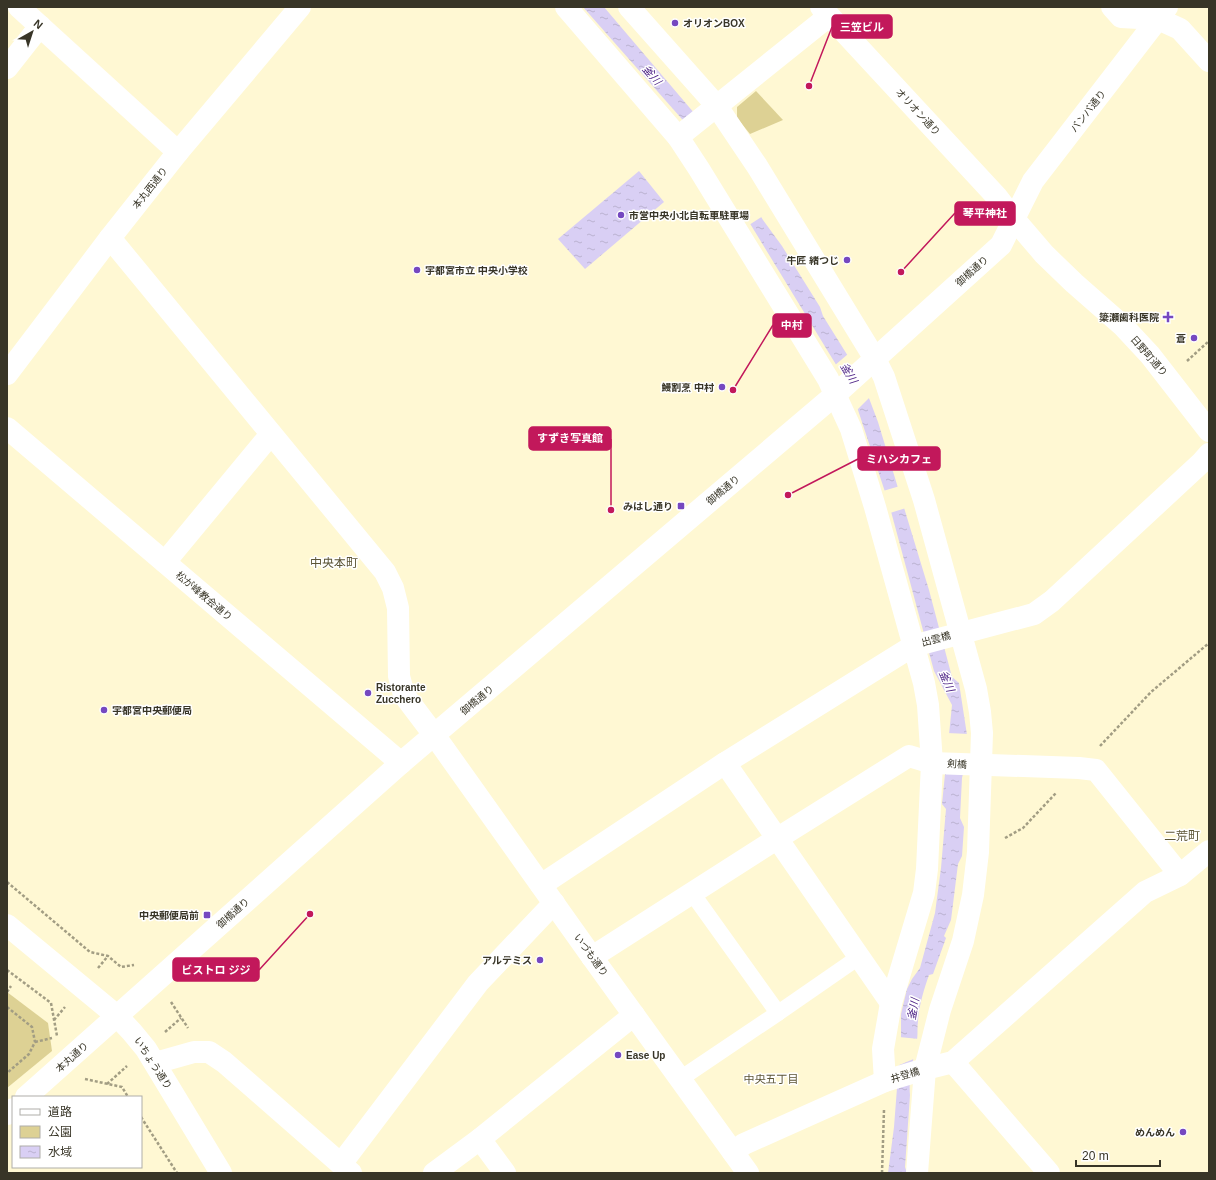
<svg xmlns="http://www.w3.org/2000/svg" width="1216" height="1180" viewBox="0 0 1216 1180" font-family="Arial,'Noto Sans JP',sans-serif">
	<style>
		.green { fill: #ddd194 }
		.water { fill: url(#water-ripples) }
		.pier { fill: #fff8d3 }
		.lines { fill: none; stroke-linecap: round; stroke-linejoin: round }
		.path { stroke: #a29d83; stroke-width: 2.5; stroke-dasharray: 3 2; stroke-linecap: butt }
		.service { stroke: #fff; stroke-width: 16 }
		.pedestrian { stroke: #fff; stroke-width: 22 }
		.minor { stroke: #fff; stroke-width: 22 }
		.tertiary { stroke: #fff; stroke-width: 22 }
		.poi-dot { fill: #7548c0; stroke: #fff; stroke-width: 1.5 }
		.labels { text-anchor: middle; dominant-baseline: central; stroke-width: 3; stroke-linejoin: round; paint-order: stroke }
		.poi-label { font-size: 10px; font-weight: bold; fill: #383527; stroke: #fff; text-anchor: end }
		.street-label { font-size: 10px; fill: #383527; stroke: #fff }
		.water-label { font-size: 11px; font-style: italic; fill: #481c82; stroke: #fff }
		.neighbourhood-label { font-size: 11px; fill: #5c5536; stroke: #fff }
		.quarter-label { font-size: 12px; fill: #5c5536; stroke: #fff }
		.leader { fill: none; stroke: #c2185b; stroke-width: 1.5 }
		.callout-dot { fill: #c2185b; stroke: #fff; stroke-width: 1.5 }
		.callout { fill: #c2185b; stroke: #c2185b; stroke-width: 1.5 }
		.callout-label { font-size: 11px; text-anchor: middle; font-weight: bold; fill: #fff }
	</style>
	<defs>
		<pattern id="water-ripples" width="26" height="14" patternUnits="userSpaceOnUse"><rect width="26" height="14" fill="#d9cff4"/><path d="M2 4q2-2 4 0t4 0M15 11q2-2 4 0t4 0" fill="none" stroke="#bbb2d1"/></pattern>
	</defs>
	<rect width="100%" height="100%" fill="#fff8d3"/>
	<g class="green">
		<polygon points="756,91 783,120 750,134 737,118 737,107"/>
		<polygon points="7,992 48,1023 52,1051 7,1088"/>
	</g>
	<g class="water">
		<path d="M 583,7 L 604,7 L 706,127 L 763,220 L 782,246 L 820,307 L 823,316 L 861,377 L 878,422 L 929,590 L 952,677 L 959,683 L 969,748 L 962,778 L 960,818 L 964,827 L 962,856 L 958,864 L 951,920 L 944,936 L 946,938 L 933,974 L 929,975 C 924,989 919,1006 918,1021 C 917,1027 918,1033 917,1040 C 914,1058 908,1077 910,1095 L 905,1167 L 907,1173 L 888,1173 L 894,1127 L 901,1036 L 901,1014 L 907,989 L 912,979 L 920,968 L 935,913 L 941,868 L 946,809 L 942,804 L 952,705 L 934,671 L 889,504 L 857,407 L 846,381 L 696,135 Z"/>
		<polygon points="639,171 664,202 585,269 558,239"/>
	</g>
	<g class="pier">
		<polygon points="708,126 763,216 749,225 694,136"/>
		<polygon points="848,354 863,376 871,396 857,410 844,382 834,366"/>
		<polygon points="900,486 906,508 890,513 883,491"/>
		<polygon points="947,733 969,734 970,755 945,754"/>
		<polygon points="899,1037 919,1039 916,1058 897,1066"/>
	</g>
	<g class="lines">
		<g class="path">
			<polyline points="1187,361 1209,341"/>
			<polyline points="1100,746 1151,692 1209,643"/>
			<polyline points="1005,838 1023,828 1056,793"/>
			<polyline points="7,882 90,952 108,956 121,967 134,965"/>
			<polyline points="98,968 108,956"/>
			<polyline points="7,970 51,1003 57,1036"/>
			<polyline points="7,992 11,986"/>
			<polyline points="171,1002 188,1028"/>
			<polyline points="7,1007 32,1027 35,1042 29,1054 7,1073"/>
			<polyline points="54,1020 65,1007"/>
			<polyline points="165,1032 181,1018"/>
			<polyline points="35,1042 52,1038"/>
			<polyline points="85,1079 122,1087 128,1097"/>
			<polyline points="107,1084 127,1066"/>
			<polyline points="141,1117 177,1173"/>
			<polyline points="882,1173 884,1110"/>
		</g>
		<g class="service">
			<polyline points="778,1013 859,957"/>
			<polyline points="680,1079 778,1013 692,893"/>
		</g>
		<polyline class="pedestrian" points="821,7 997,197 1014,219"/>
		<g class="minor">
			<polyline points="566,7 678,137 699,169 828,379 851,429 875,507 924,683 928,705 932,763 927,869 924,893 891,1003 883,1049 885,1081"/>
			<polyline points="629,7 716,105 757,166 875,359 884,377 924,500 976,689 980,712 982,733 978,852 973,895 963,941 940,1010 925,1069 917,1173"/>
			<polyline points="1112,7 1121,17 1158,19 1180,29 1209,61"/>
			<polyline points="7,68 40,26"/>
			<polyline points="678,137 829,16"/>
			<polyline points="1014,219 1044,254 1074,283 1123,326 1150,355 1209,431"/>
			<polyline points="110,238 385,572 393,588 398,608 399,676 404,695 435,736 592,957 748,1173"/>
			<polyline points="165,562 271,434"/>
			<polyline points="725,763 891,1003"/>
			<polyline points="541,885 725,763 913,646 1034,614 1052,601 1202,462 1209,454"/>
			<polyline points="592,957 778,838 909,756 932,763 1079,768 1096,770 1180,875"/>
			<polyline points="953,1062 1049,1173"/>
			<polyline points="155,1063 194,1052 209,1052 224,1062 351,1173"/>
			<polyline points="480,1139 505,1173"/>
			<polyline points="733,1152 744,1144 885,1081 925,1069 953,1062 1145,892 1180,875 1209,851"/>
			<polyline points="341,1164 478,983 554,903"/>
			<polyline points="434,1173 480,1139 634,1015"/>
		</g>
		<g class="tertiary">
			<polyline points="19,7 178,152"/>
			<polyline points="7,374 110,238 178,152 300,7"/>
			<polyline points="7,428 401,763"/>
			<polyline points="7,925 117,1016 132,1032 146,1049 221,1173"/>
			<polyline points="26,1097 401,763 836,394 1001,245 1033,181 1167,7"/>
			<polyline points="7,1114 13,1109"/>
		</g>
	</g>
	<g class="poi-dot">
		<circle cx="675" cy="23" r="4"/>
		<circle cx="621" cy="215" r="4"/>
		<circle cx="847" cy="260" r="4"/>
		<circle cx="417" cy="270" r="4"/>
		<path d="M1166 311h4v4h4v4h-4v4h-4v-4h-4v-4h4z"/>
		<circle cx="1194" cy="338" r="4"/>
		<circle cx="722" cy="387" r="4"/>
		<rect x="677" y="502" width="8" height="8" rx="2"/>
		<circle cx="368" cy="693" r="4"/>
		<circle cx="104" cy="710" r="4"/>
		<rect x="203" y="911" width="8" height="8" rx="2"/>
		<circle cx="540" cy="960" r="4"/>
		<circle cx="618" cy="1055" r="4"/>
		<circle cx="1183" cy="1132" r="4"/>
	</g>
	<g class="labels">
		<g class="poi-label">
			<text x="683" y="23" text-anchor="start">オリオンBOX</text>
			<text x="629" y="215" text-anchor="start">市営中央小北自転車駐車場</text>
			<text x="839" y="260">牛匠 緒つじ</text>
			<text x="425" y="270" text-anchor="start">宇都宮市立 中央小学校</text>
			<text x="1159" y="317">簗瀬歯科医院</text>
			<text x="1186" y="338">蒼</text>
			<text x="714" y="387">鰻割烹 中村</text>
			<text x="673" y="506">みはし通り</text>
			<text x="376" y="687" text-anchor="start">Ristorante<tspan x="376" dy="12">Zucchero</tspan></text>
			<text x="112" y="710" text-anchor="start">宇都宮中央郵便局</text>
			<text x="199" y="915">中央郵便局前</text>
			<text x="532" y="960">アルテミス</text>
			<text x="626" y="1055" text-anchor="start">Ease Up</text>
			<text x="1175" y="1132">めんめん</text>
		</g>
		<g class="street-label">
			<text transform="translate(1088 111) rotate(-52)">バンバ通り</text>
			<text transform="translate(918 112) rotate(47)">オリオン通り</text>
			<text transform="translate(150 188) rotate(-52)">本丸西通り</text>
			<text transform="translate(972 271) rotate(-42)">御橋通り</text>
			<text transform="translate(1149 356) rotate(49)">日野町通り</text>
			<text transform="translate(723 490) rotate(-40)">御橋通り</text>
			<text transform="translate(204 596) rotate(40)">松が峰教会通り</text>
			<text transform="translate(936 639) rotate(-15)">出雲橋</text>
			<text transform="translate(477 700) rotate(-40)">御橋通り</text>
			<text transform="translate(957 764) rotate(3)">剣橋</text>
			<text transform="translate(233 913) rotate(-42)">御橋通り</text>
			<text transform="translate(591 955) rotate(54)">いづも通り</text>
			<text transform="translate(72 1057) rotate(-42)">本丸通り</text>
			<text transform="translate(153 1063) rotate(57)">いちょう通り</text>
			<text transform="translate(905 1075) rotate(-17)">井登橋</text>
		</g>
		<g class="water-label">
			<text transform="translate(652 75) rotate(49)">釜川</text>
			<text transform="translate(849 373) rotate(59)">釜川</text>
			<text transform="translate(947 681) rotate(67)">釜川</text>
			<text transform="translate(913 1009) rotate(-80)">釜川</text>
		</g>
		<g class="neighbourhood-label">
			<text x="771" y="1079">中央五丁目</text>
		</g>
		<g class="quarter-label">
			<text x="334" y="563">中央本町</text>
			<text x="1182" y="836">二荒町</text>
		</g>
	</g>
	<path class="leader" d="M809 86L832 27M901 272L955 213M733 390L773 325M611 510L611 439M788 495L858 459M310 914L259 970"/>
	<g class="callout-dot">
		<circle cx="809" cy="86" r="4"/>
		<circle cx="901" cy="272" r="4"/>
		<circle cx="733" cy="390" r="4"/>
		<circle cx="611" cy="510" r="4"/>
		<circle cx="788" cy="495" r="4"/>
		<circle cx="310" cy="914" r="4"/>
	</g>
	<g class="callout">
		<rect x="832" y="15" width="60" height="23" rx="4"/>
		<rect x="955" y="202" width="60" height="23" rx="4"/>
		<rect x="773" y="314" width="38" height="23" rx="4"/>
		<rect x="529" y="427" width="82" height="23" rx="4"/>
		<rect x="858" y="447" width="82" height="23" rx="4"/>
		<rect x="173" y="958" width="86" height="23" rx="4"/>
	</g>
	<g class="callout-label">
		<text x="862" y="31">三笠ビル</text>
		<text x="985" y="217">琴平神社</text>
		<text x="792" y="329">中村</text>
		<text x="570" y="442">すずき写真館</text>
		<text x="899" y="463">ミハシカフェ</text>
		<text x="216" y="974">ビストロ ジジ</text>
	</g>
	<rect width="1216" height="1180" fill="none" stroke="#383527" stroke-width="16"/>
	<rect x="12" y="1096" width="130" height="72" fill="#ffffff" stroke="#afaea9"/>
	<rect x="20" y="1109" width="20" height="6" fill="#ffffff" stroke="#afaea9"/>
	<text x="48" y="1116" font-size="12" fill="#383527">道路</text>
	<rect x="20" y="1126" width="20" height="12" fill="#ddd194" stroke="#afaea9"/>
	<text x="48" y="1136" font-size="12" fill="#383527">公園</text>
	<rect x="20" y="1146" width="20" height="12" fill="url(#water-ripples)" stroke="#afaea9"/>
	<text x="48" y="1156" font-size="12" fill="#383527">水域</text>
	<g transform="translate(32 32) rotate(39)" stroke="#ffffff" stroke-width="3" paint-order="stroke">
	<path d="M0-3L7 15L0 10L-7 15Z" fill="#383527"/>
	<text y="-6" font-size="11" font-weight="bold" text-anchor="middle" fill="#383527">N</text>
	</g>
	<path d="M1076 1160v6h84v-6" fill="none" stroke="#383527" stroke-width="2"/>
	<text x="1082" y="1160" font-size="12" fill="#383527" stroke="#ffffff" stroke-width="3" paint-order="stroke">20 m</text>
</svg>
